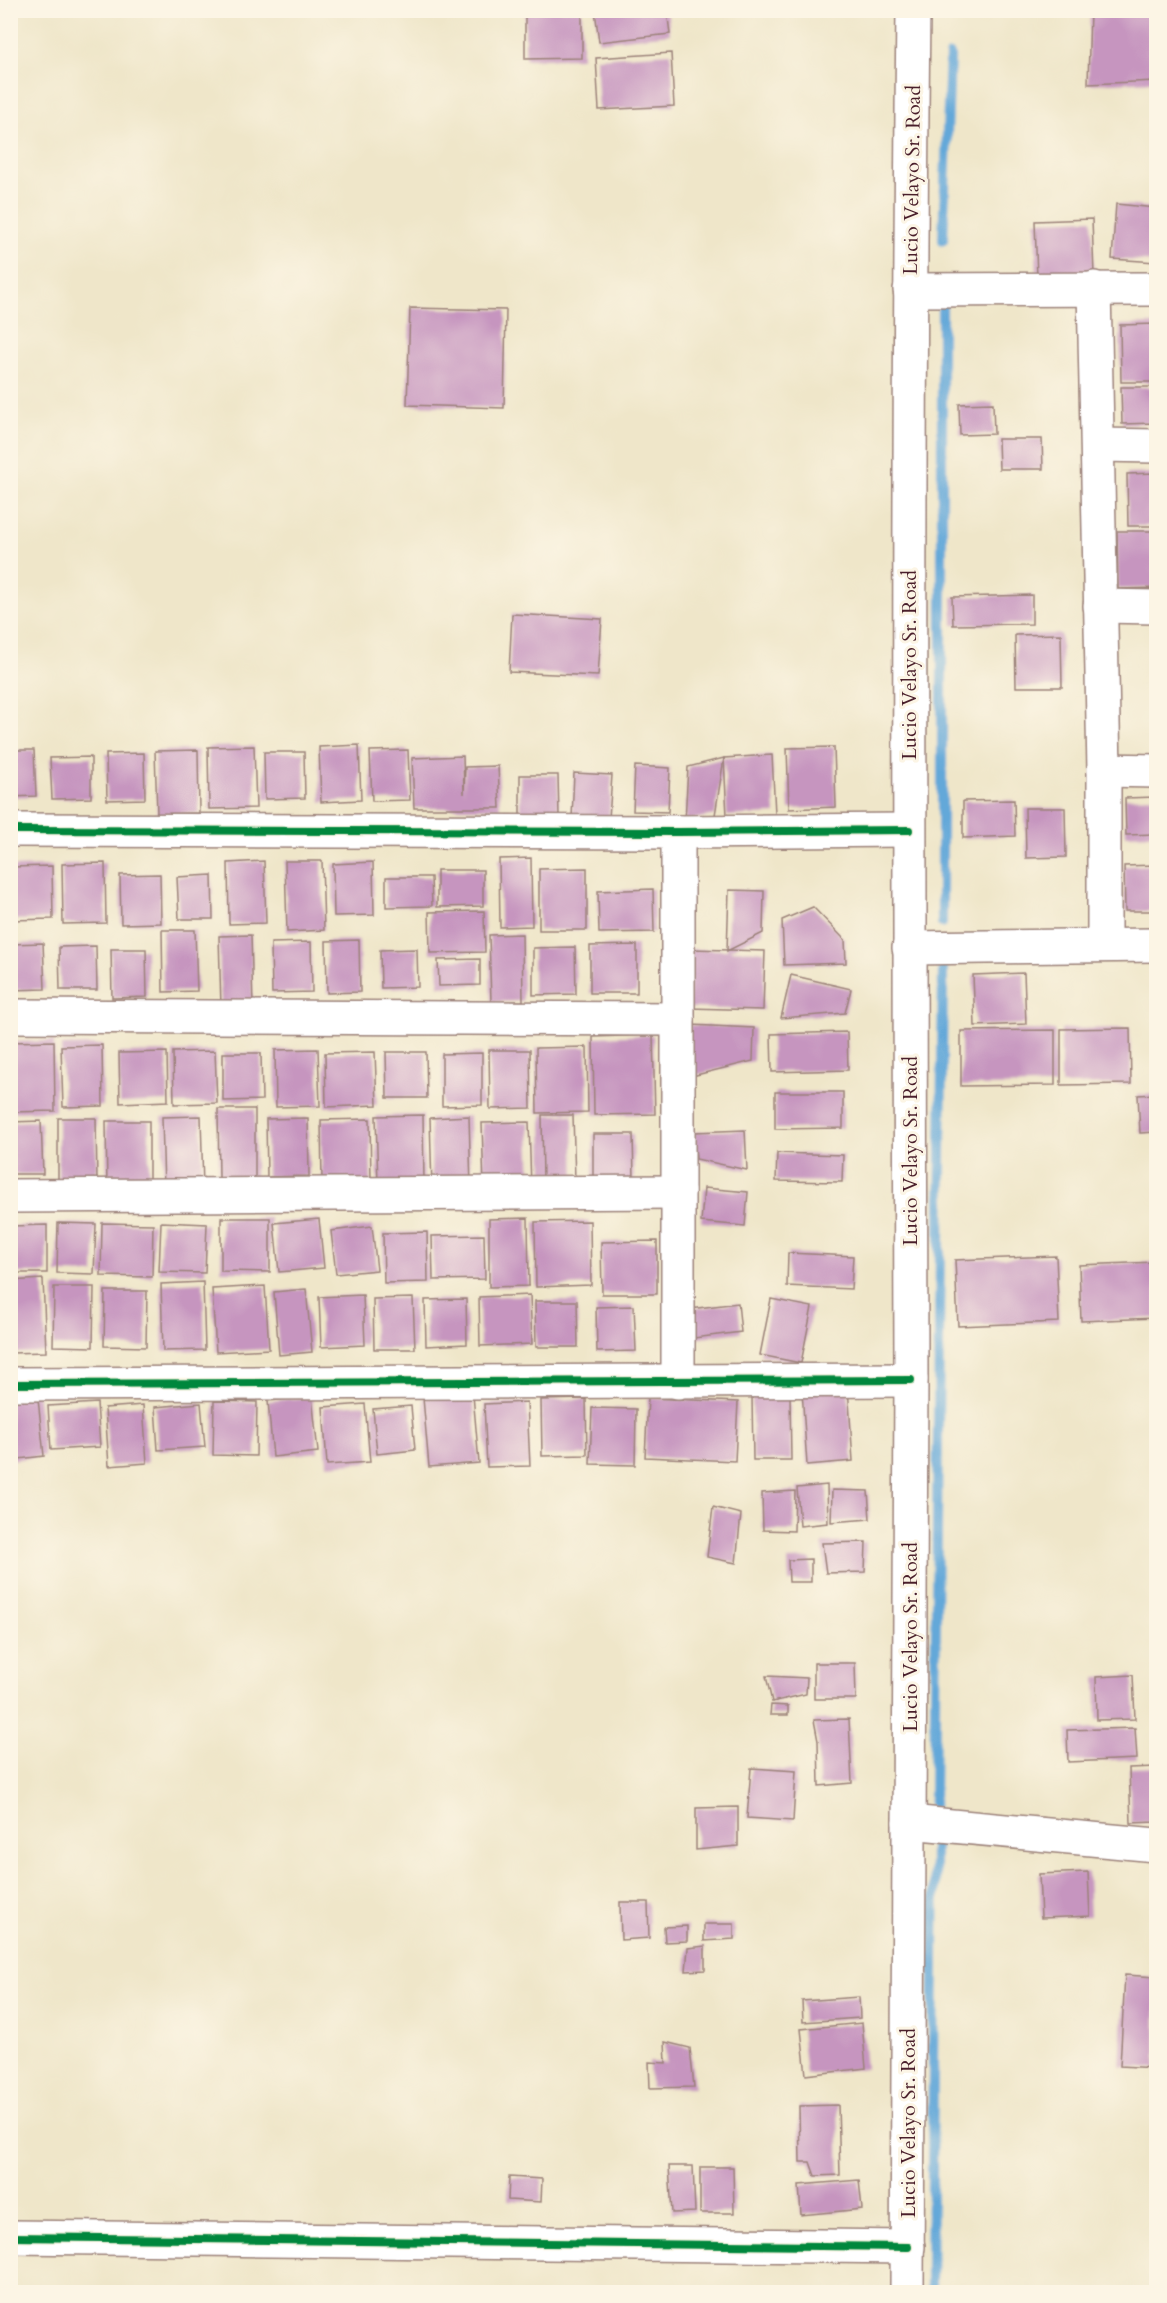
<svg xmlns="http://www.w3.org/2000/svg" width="1167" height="2303" viewBox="0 0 1167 2303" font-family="Cardo,serif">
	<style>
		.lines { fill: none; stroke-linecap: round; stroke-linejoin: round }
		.stream { stroke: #63a8d9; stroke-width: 10 }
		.building { fill: #c695bf }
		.minor-casing { stroke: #9c827a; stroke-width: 36 }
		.secondary-casing { stroke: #9c827a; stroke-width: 36 }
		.minor { stroke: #fff; stroke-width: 33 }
		.secondary { stroke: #fff; stroke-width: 33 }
		.cycleway-casing { stroke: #fcf5e5; stroke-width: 11 }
		.cycleway { stroke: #00873e; stroke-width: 8 }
		.labels { text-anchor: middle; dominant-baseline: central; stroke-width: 6; stroke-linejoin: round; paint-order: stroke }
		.street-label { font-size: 20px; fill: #4a1f2b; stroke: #fcf5e5 }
	</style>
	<rect width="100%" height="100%" fill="#fcf5e5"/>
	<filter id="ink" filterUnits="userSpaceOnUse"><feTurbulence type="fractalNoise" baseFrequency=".0167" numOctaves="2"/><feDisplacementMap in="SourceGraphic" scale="12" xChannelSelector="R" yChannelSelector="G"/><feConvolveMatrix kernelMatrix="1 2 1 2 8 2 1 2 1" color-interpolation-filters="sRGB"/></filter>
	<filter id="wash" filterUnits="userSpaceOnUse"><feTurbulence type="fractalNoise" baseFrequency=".008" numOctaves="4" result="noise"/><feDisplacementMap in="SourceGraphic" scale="24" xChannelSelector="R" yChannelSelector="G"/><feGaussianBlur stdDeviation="1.35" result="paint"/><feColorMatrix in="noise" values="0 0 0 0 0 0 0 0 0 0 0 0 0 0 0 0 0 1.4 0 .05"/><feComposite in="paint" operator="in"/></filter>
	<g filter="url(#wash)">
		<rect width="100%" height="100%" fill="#efe6c9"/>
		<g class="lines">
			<g class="stream">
				<polyline points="943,240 950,55"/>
				<polyline points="942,304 942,923"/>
				<polyline points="934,1803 943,966"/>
				<polyline points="931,2292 935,1847"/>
			</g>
		</g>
		<g id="blocks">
			<g class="building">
				<polygon points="525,10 582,10 582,58 525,59"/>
				<polygon points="595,10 667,10 670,34 599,42"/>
				<polygon points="1090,10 1156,10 1156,81 1088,84"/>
				<polygon points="671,53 674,106 599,110 596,58"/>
				<polygon points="1116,204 1156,208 1156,262 1112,259"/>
				<polygon points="1092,219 1094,276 1037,278 1035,221"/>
				<polygon points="410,308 506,310 504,408 407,405"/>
				<polygon points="1156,324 1156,382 1121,382 1120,325"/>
				<polygon points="1121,387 1156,387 1156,423 1122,424"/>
				<polygon points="993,403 994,434 960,435 959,404"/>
				<polygon points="998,439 1042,439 1043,469 999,469"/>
				<polygon points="1156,473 1156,526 1128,526 1127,474"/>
				<polygon points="1117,531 1156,531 1156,588 1118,589"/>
				<polygon points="1032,595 1032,624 953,625 952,597"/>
				<polygon points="512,614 602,619 598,676 509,672"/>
				<polygon points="1061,634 1062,687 1016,687 1015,635"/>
				<polygon points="359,745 361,800 321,802 319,747"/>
				<polygon points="254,746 256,808 209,809 208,747"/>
				<polygon points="834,747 836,807 789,809 787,748"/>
				<polygon points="10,750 34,750 36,796 10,797"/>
				<polygon points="198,750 199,813 157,814 155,751"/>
				<polygon points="408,750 410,800 372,801 370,751"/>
				<polygon points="264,752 304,752 305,798 265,799"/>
				<polygon points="144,753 145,799 107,800 106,754"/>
				<polygon points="772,755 775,814 727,816 724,758"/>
				<polygon points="463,756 464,794 465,767 498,766 500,808 414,808 412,758"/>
				<polygon points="91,757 91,798 52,799 50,758"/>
				<polygon points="724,758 715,815 685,821 688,767"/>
				<polygon points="635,766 670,768 668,812 633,811"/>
				<polygon points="574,773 612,775 609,819 572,818"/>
				<polygon points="520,775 558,775 559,817 520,817"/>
				<polygon points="1156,797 1156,834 1126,835 1125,798"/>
				<polygon points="1014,800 1015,836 963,838 963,801"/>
				<polygon points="1025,808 1065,808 1066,857 1026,858"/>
				<polygon points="531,858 532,926 500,927 499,859"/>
				<polygon points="264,861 266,923 229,924 228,863"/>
				<polygon points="285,861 322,861 324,930 287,932"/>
				<polygon points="373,862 374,915 334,916 333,864"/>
				<polygon points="105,863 106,923 63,924 62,864"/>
				<polygon points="1156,865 1156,911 1125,911 1124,866"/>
				<polygon points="52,866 53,919 10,920 10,867"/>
				<polygon points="587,868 587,930 539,930 539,869"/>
				<polygon points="437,870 483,870 483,906 437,907"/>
				<polygon points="160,874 161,923 121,924 120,875"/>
				<polygon points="212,875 213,919 179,919 177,877"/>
				<polygon points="386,877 431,877 432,906 386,907"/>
				<polygon points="653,889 654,932 599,933 598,891"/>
				<polygon points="729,890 764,891 763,933 727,951"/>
				<polygon points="813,907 845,940 846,963 784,965 782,920"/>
				<polygon points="484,911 485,952 430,953 429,912"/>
				<polygon points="162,930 195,930 197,991 163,992"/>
				<polygon points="522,934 523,1001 491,1002 489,935"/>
				<polygon points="251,935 253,1008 221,1008 219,936"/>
				<polygon points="359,940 360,992 327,993 326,941"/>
				<polygon points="311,942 312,992 272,993 271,943"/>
				<polygon points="43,943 45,989 10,990 10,944"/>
				<polygon points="637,945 637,993 590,993 590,946"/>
				<polygon points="96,946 97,990 60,990 59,947"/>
				<polygon points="575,947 576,994 533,995 533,948"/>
				<polygon points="111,949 146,949 147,997 112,998"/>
				<polygon points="417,949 418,987 381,988 380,950"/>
				<polygon points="691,949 765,951 763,1010 689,1008"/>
				<polygon points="480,959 480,985 439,986 438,960"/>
				<polygon points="1024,973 1026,1024 975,1026 973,975"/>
				<polygon points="791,975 851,989 845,1013 781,1018"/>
				<polygon points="690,1025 754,1028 753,1061 688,1077"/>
				<polygon points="1130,1028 1131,1084 1061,1085 1061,1029"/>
				<polygon points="1055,1030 1055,1085 961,1086 961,1031"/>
				<polygon points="847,1032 848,1070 772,1072 771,1034"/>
				<polygon points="653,1035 655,1114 594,1115 593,1037"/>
				<polygon points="54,1041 55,1111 10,1112 10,1042"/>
				<polygon points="102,1045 103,1106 63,1107 61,1046"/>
				<polygon points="587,1047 588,1112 537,1113 536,1048"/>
				<polygon points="318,1049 320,1106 276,1107 275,1050"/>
				<polygon points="489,1050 530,1050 531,1108 490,1109"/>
				<polygon points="215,1051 217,1103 174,1104 173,1052"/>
				<polygon points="167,1052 168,1101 120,1103 119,1053"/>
				<polygon points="375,1052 377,1105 326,1107 325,1053"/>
				<polygon points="386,1052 426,1052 427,1098 387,1098"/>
				<polygon points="223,1053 261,1053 262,1100 223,1101"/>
				<polygon points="482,1053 482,1105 442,1106 442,1054"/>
				<polygon points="775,1092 843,1092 843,1128 775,1129"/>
				<polygon points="1156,1094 1156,1132 1140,1133 1138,1095"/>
				<polygon points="218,1109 255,1109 255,1178 219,1178"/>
				<polygon points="423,1115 424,1184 378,1185 376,1116"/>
				<polygon points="542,1115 573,1115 575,1181 543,1182"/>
				<polygon points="201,1116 203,1188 164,1189 162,1117"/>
				<polygon points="469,1116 471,1189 432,1189 430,1118"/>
				<polygon points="58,1118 96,1118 97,1184 58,1185"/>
				<polygon points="308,1118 309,1176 267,1177 266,1119"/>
				<polygon points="370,1119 371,1182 322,1183 321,1120"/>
				<polygon points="41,1121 43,1174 10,1174 10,1122"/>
				<polygon points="106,1121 149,1121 149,1189 107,1189"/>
				<polygon points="529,1122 531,1188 484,1189 482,1123"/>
				<polygon points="745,1130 747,1170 696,1159 694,1132"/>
				<polygon points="593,1134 633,1134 634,1180 593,1181"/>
				<polygon points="777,1153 843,1155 842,1182 776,1181"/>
				<polygon points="704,1188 748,1192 745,1226 701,1222"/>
				<polygon points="221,1218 270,1218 270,1272 221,1271"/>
				<polygon points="528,1218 529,1286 489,1287 489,1219"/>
				<polygon points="319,1219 324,1268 279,1272 274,1223"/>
				<polygon points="590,1221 591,1285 536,1287 535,1222"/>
				<polygon points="161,1222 207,1224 205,1273 159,1272"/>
				<polygon points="58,1223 96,1224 94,1274 57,1273"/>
				<polygon points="102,1223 153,1224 152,1277 101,1276"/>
				<polygon points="47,1225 47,1273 10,1273 10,1226"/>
				<polygon points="372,1226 377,1270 336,1274 331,1231"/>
				<polygon points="427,1232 428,1282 384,1283 383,1233"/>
				<polygon points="484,1235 485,1279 433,1280 432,1236"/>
				<polygon points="657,1241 657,1294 602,1294 601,1242"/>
				<polygon points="788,1253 853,1256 851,1289 787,1286"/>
				<polygon points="1056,1256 1059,1322 958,1326 955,1260"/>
				<polygon points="1156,1262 1156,1318 1081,1321 1079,1265"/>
				<polygon points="43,1279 46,1352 10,1353 10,1281"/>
				<polygon points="203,1282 205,1350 163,1351 161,1284"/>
				<polygon points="265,1286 269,1349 216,1352 212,1289"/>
				<polygon points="54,1287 94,1287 93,1347 53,1346"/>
				<polygon points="306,1289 312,1352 279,1355 274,1292"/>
				<polygon points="105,1291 147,1291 146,1347 104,1346"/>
				<polygon points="363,1295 365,1345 321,1347 319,1297"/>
				<polygon points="530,1295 532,1344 480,1346 479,1297"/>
				<polygon points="413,1298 415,1349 374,1349 373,1299"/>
				<polygon points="466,1299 467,1344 426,1346 425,1300"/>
				<polygon points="771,1299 812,1307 801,1363 760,1355"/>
				<polygon points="535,1301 577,1301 578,1347 536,1347"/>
				<polygon points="738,1303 741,1332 694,1338 690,1309"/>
				<polygon points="634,1306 636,1351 597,1352 596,1307"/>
				<polygon points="848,1387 853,1461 807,1465 802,1390"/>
				<polygon points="37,1389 44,1456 10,1460 10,1392"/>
				<polygon points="473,1395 479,1463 429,1467 423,1398"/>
				<polygon points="790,1395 791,1460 753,1460 752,1396"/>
				<polygon points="312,1397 318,1452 273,1457 268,1401"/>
				<polygon points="648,1398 738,1402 735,1461 645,1457"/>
				<polygon points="586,1399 587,1455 542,1456 541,1400"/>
				<polygon points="214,1401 257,1402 256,1456 213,1455"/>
				<polygon points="527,1402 530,1466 487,1467 484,1404"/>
				<polygon points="97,1403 100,1447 51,1450 48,1406"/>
				<polygon points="201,1403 205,1447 158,1450 155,1407"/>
				<polygon points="365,1404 370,1462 327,1465 323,1407"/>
				<polygon points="143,1405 147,1463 109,1466 105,1408"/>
				<polygon points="411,1406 415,1450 377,1454 373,1409"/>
				<polygon points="592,1408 636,1409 635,1465 590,1464"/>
				<polygon points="827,1485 828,1523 800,1526 797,1488"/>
				<polygon points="832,1490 868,1491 870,1519 831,1522"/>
				<polygon points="795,1491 794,1531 763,1530 762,1493"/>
				<polygon points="713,1507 741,1514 736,1563 707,1557"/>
				<polygon points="866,1542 865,1572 826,1573 822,1543"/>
				<polygon points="811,1559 811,1582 789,1582 788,1560"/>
				<polygon points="814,1663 855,1663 856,1699 814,1699"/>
				<polygon points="1133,1675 1135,1719 1097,1720 1096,1677"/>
				<polygon points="766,1676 807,1678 806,1694 772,1702"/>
				<polygon points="771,1705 788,1706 788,1715 770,1715"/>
				<polygon points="849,1719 852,1783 819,1786 818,1741 814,1720"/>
				<polygon points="1135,1728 1137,1759 1068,1762 1067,1730"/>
				<polygon points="1156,1767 1156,1822 1131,1823 1129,1768"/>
				<polygon points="751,1768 796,1771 793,1821 747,1818"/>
				<polygon points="738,1807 738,1846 696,1850 696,1808"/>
				<polygon points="1088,1872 1090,1916 1041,1918 1039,1874"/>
				<polygon points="620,1902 648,1902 649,1938 621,1940"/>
				<polygon points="704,1924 734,1924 734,1939 704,1941"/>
				<polygon points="687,1926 687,1941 665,1942 664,1927"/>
				<polygon points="705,1946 705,1970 686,1971 688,1948"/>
				<polygon points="1125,1975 1156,1977 1156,2068 1120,2066"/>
				<polygon points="859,1997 860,2018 803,2022 802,2001"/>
				<polygon points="862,2023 866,2068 806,2075 801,2029"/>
				<polygon points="665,2042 690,2048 694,2087 650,2088 649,2062 666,2063"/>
				<polygon points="838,2105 840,2175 815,2176 810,2162 800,2162 799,2106"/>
				<polygon points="669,2166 693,2166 695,2212 672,2213"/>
				<polygon points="700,2167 733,2167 734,2213 700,2213"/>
				<polygon points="509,2177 542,2179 541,2202 508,2200"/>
				<polygon points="859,2180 862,2209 801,2215 799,2185"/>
			</g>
		</g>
	</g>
	<g filter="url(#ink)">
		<use href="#blocks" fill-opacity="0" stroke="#9c827a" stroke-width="1.5"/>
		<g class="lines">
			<g class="minor-casing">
				<g id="minor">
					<polyline points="1094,288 1104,770 1104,944"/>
					<polyline points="910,290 1156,289"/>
					<polyline points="1098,445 1156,446"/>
					<polyline points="1100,606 1156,607"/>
					<polyline points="1104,770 1156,771"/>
					<polyline points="10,830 678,832 909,830"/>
					<polyline points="678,832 678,1382"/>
					<polyline points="909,948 1156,945"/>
					<polyline points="10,1016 678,1019"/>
					<polyline points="10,1196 678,1192"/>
					<polyline points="10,1384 911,1380"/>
					<polyline points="909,1822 1156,1845"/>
					<polyline points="10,2237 908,2247"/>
				</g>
			</g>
			<g class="secondary-casing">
				<path id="secondary" d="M 907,2292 C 909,1987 912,1681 911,1375 C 910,920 908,465 913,10"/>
			</g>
			<use href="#minor" class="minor"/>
			<use href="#secondary" class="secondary"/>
			<g class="cycleway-casing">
				<g id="cycleway">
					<polyline points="10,830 678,832 909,830"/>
					<polyline points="10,1384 911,1380"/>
					<polyline points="10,2237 908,2247"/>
				</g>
			</g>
			<use href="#cycleway" class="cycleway"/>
		</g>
	</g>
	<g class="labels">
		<g class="street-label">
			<text transform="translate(912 180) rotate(-89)">Lucio Velayo Sr. Road</text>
			<text transform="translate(909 665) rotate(-90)">Lucio Velayo Sr. Road</text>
			<text transform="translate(910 1151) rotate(-90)">Lucio Velayo Sr. Road</text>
			<text transform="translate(910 1637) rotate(-90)">Lucio Velayo Sr. Road</text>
			<text transform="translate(908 2123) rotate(-90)">Lucio Velayo Sr. Road</text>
		</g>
	</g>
	<rect width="1167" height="2303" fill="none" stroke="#fcf5e5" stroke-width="36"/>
</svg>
